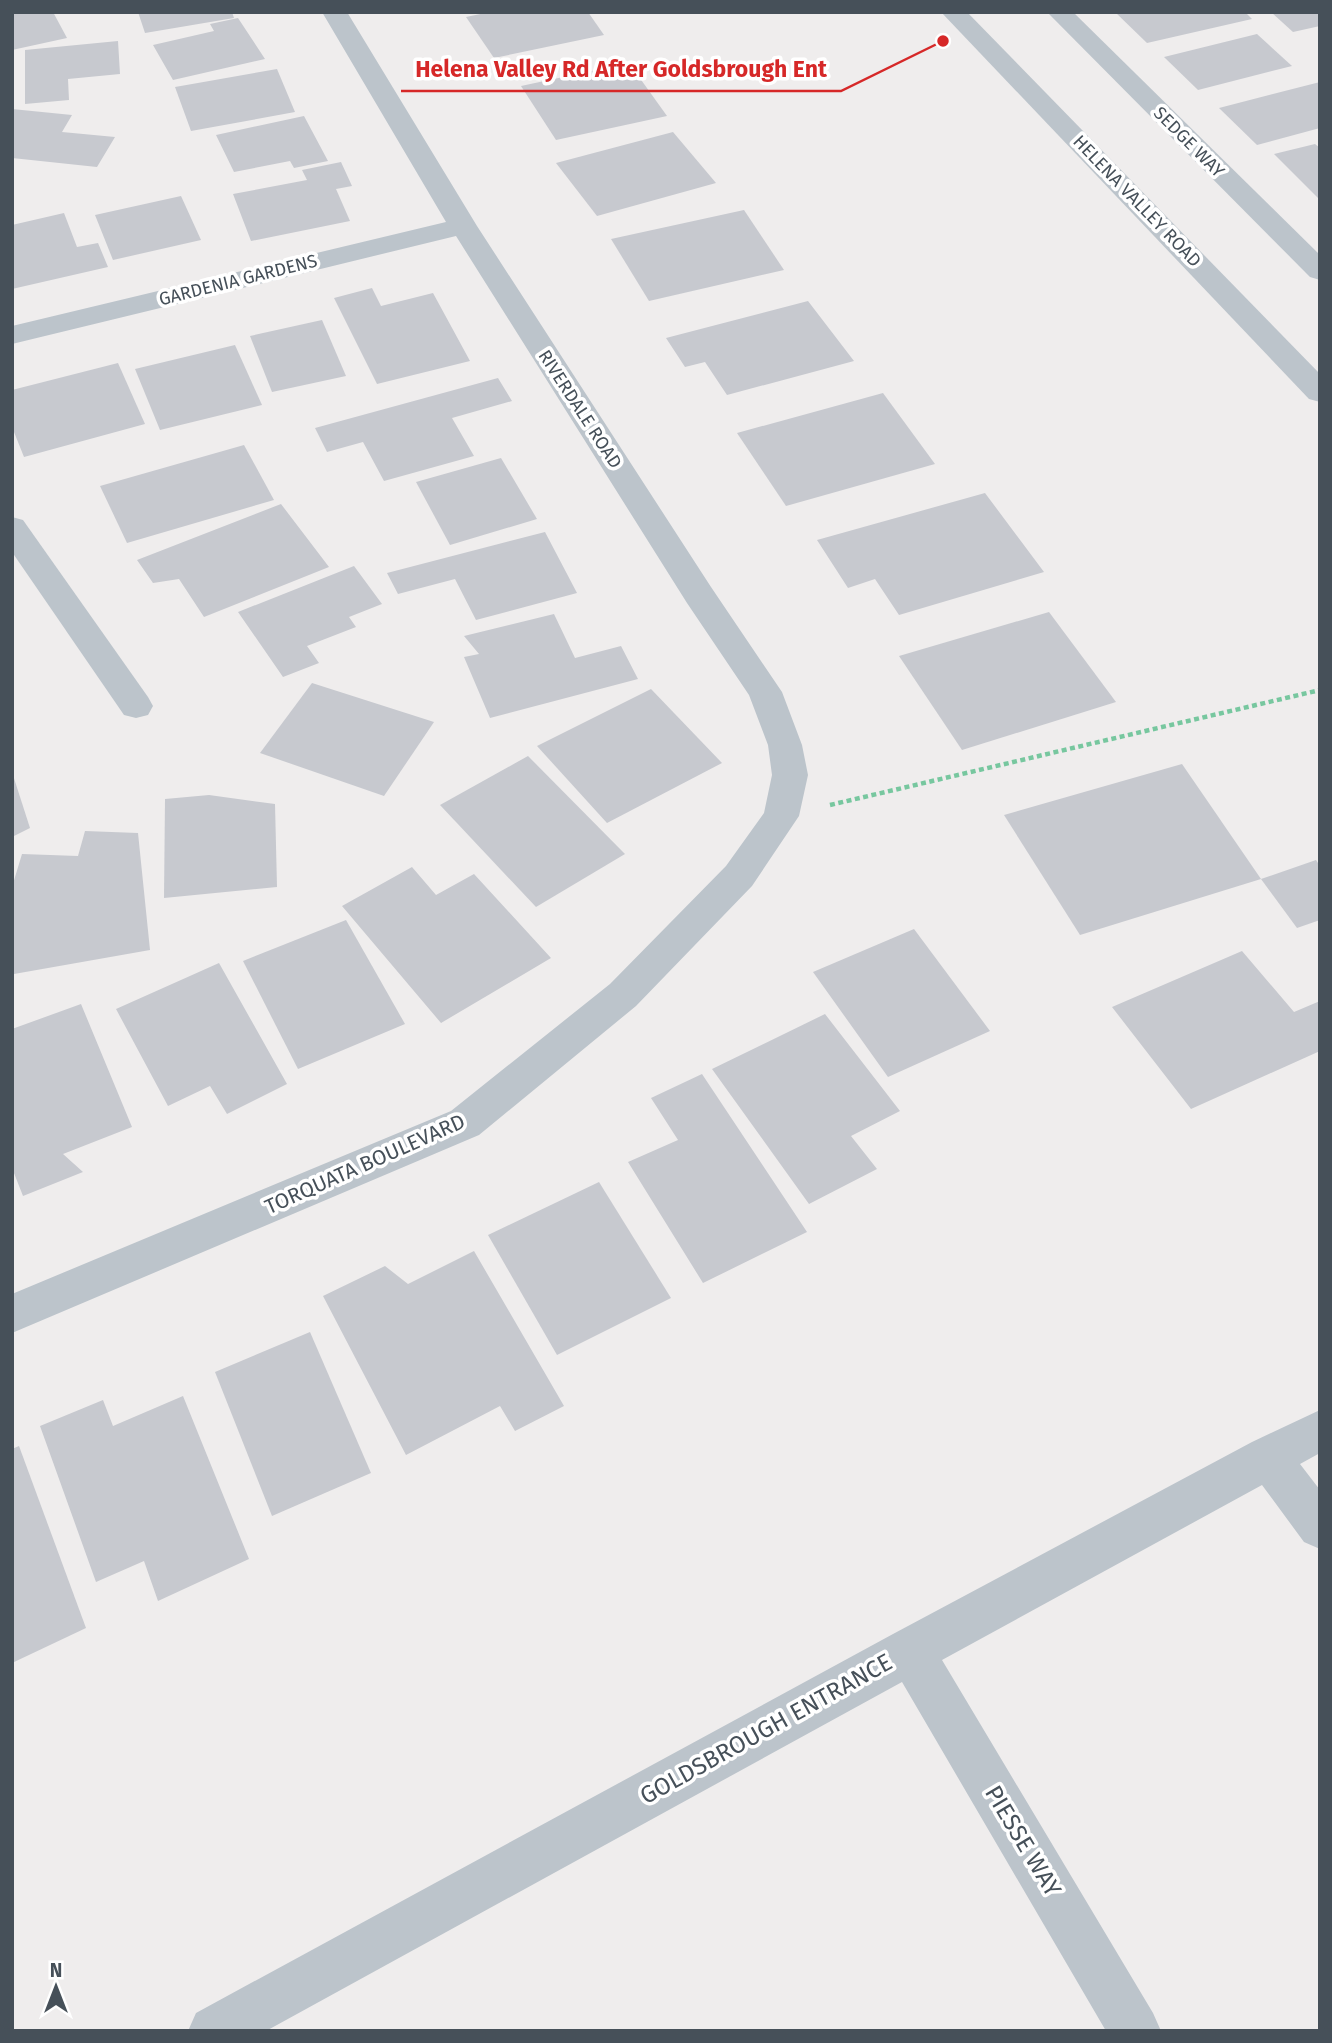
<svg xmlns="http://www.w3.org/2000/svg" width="1332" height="2043" viewBox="0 0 1332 2043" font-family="'Fira Sans',sans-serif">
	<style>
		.building { fill: #c7c9cf }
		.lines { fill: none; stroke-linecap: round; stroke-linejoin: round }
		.path { stroke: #77c79f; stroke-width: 4.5; stroke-dasharray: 5 3.5; stroke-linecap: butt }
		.minor { fill: #bcc4cb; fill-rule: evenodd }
		.tertiary { fill: #bcc4cb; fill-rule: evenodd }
		.labels { text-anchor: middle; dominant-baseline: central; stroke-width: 7; stroke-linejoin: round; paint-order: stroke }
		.far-street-label { font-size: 18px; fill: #465059; stroke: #fff }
		.street-label { font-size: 21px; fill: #465059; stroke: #fff }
		.near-street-label { font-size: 24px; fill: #465059; stroke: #fff }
		.leader { fill: none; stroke: #d62828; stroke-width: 2.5 }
		.callout-dot { fill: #d62828; stroke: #fff; stroke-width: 2.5 }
		.callout-label { font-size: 23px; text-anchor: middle; font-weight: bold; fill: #d62828; stroke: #fff; stroke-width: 7; stroke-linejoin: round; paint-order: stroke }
	</style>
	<rect width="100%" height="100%" fill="#efeded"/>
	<g class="building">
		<polygon points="12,12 53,12 67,38 12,50"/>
		<polygon points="138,12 232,12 234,18 145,33"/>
		<polygon points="490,12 588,12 604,35 494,58 466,17"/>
		<polygon points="1115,12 1245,12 1252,19 1147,43"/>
		<polygon points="1271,12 1320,12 1320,26 1293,32"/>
		<polygon points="238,18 265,59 173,80 153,45 214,31 210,24"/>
		<polygon points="1257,34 1292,66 1198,90 1164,57"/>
		<polygon points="118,41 120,74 68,79 69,100 25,104 25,50"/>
		<polygon points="629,63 667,116 556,140 521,86"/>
		<polygon points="277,69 295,112 191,131 175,87"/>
		<polygon points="1320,82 1320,128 1257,145 1219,108"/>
		<polygon points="12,109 72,115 62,132 115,137 97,167 12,158"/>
		<polygon points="304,116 328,161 294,168 290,161 234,172 216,135"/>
		<polygon points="673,132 716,183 597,216 556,163"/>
		<polygon points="1315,144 1320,148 1320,200 1274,154"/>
		<polygon points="341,162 352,186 336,189 350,221 251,241 233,194 307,180 302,170"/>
		<polygon points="181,196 201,240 113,260 95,215"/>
		<polygon points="744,210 784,270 649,301 611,239"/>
		<polygon points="64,213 77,247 98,243 108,267 12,289 12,225"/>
		<polygon points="372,288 381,306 433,293 470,361 377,384 334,298"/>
		<polygon points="808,301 854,361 727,395 705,362 685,367 666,338"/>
		<polygon points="322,320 346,376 272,392 250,336"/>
		<polygon points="235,345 262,405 160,430 135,369"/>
		<polygon points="118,363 145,424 24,457 12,427 12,390"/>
		<polygon points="498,378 512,401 452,418 474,456 384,481 363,442 327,452 315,428"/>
		<polygon points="883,393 935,464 786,506 737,433"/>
		<polygon points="244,445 274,500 127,543 100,486"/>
		<polygon points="501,458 537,519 450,545 416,482"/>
		<polygon points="985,493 1044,572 899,615 875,579 848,588 817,540"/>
		<polygon points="281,504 329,567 204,617 179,579 153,583 137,560"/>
		<polygon points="545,532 577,593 476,620 455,579 398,594 387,573"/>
		<polygon points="354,566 382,604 349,617 356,627 307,646 319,663 283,677 238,612"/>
		<polygon points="1049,612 1116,702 962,750 899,656"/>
		<polygon points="554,614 575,658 621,646 638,679 490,718 464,657 479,654 464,636"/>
		<polygon points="312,683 434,722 384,796 260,753"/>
		<polygon points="651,689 722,763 607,823 537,746"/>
		<polygon points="528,756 625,854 536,907 440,805"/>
		<polygon points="1182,764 1261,879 1080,935 1004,815"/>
		<polygon points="12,772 30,828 12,837"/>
		<polygon points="209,795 275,804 277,887 164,898 165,799"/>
		<polygon points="85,831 138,833 150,950 14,974 12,887 22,854 78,856"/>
		<polygon points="1316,860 1320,866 1320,920 1297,928 1261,879"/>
		<polygon points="412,867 436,895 474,874 551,958 441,1023 342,906"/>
		<polygon points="346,920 405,1024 298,1069 243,961"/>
		<polygon points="914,929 990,1031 888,1077 813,972"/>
		<polygon points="1242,951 1294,1012 1320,1001 1320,1051 1191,1109 1112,1007"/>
		<polygon points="219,963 287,1084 227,1114 210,1086 168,1106 116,1009"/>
		<polygon points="81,1004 132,1127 63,1154 83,1172 23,1196 12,1168 12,1029"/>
		<polygon points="825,1014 900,1111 851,1136 877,1169 809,1204 712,1069"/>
		<polygon points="702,1074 807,1232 703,1283 628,1162 678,1140 651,1098"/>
		<polygon points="599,1182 671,1298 557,1355 488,1235"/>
		<polygon points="474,1251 564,1406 515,1431 500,1406 406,1455 323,1296 385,1266 408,1284"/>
		<polygon points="310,1332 371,1473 272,1516 215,1372"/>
		<polygon points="183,1396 249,1559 158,1601 144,1561 96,1582 40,1426 103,1400 113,1426"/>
		<polygon points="19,1446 86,1628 12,1663 12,1449"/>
	</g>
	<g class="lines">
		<polyline class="path" points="830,805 1320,690"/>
		<g class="minor">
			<polygon points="322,12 347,12 477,226 711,587 782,692 802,745 808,775 799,816 752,886 636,1006 479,1135 12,1333 12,1294 451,1111 610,984 726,866 764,813 772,775 768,745 749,695 687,603 456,236 12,344 12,326 446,222"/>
			<polygon points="1047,12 1073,12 1320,255 1320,280 1310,277"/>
			<polygon points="12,517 23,520 148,697 153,706 148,715 136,718 124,715 12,552"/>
			<polygon points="1320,1410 1320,1453 1300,1464 1320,1490 1320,1549 1304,1542 1262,1485 942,1660 1153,2013 1161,2031 1106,2031 902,1682 266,2031 188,2031 196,2013 893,1634 1252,1442"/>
		</g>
		<polygon class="tertiary" points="941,12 967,12 1320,374 1320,402 1309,399"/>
	</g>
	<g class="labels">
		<g class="far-street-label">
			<text transform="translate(1189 142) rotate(45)">SEDGE WAY</text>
			<text transform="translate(1137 201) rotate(46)">HELENA VALLEY ROAD</text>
			<text transform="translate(238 280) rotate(-14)">GARDENIA GARDENS</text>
			<text transform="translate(580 409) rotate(57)">RIVERDALE ROAD</text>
		</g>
		<g class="street-label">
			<text transform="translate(365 1164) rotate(-24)">TORQUATA BOULEVARD</text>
		</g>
		<g class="near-street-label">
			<text transform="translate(766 1729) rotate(-29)">GOLDSBROUGH ENTRANCE</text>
			<text transform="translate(1023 1841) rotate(59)">PIESSE WAY</text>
		</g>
	</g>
	<path class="leader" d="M943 41L841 91H401"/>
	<circle class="callout-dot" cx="943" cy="41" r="7"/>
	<g class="callout-label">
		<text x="621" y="77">Helena Valley Rd After Goldsbrough Ent</text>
	</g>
	<rect width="1332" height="2043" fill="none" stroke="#465059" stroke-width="28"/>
	<g transform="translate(56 1987)" stroke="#ffffff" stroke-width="5" paint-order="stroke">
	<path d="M0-5L12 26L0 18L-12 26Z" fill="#465059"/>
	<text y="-10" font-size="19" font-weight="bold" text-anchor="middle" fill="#465059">N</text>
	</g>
</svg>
